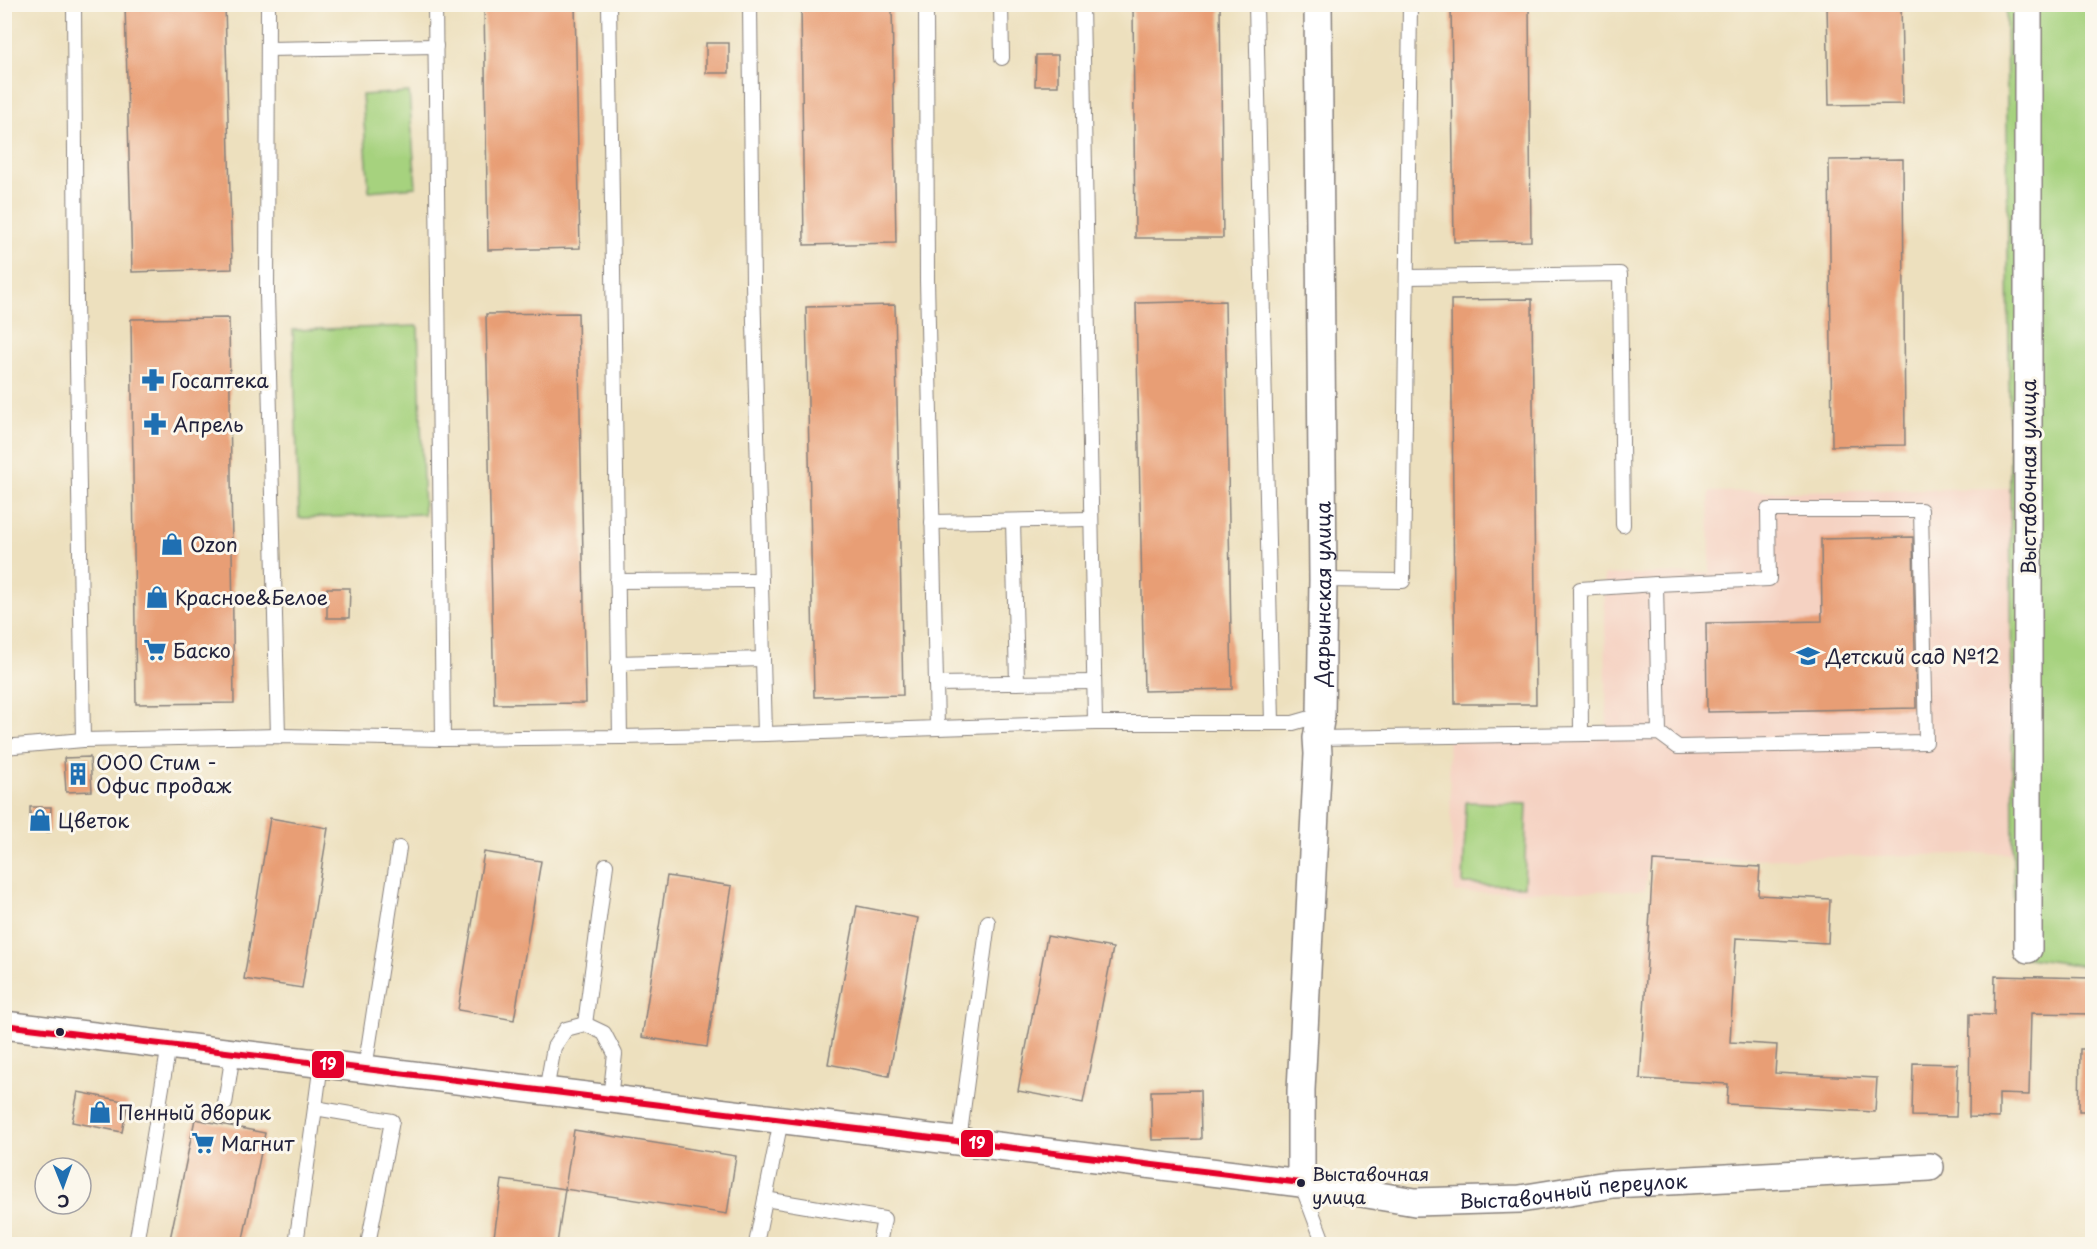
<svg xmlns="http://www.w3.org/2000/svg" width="2097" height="1249" viewBox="0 0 2097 1249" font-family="'Playpen Sans',sans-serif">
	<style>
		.built { fill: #f5d2c2 }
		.green { fill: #a6d27e; stroke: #647a5c; stroke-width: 1.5 }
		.building { fill: #e89e75 }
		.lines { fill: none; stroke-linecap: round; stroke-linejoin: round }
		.service-casing { stroke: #88817c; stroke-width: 16 }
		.minor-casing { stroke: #88817c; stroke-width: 30 }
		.service { stroke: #fff; stroke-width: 14 }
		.minor { stroke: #fff; stroke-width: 27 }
		.bus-1-casing { stroke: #fbf7ec; stroke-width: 10 }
		.bus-1 { stroke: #e4002b; stroke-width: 6 }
		.bus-dot { fill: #22223b; stroke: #fbf7ec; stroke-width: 2 }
		.labels { text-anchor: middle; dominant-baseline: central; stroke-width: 6; stroke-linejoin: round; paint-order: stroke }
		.bus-label { font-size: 18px; fill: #22223b; stroke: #fbf7ec; text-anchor: start }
		.poi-label { font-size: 20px; fill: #22223b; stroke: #fbf7ec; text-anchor: start }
		.street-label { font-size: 20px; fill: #22223b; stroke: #fbf7ec }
		.line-badge { stroke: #fbf7ec; stroke-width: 2 }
		.badge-label { font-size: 16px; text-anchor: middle; font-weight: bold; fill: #fff }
	</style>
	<rect width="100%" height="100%" fill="#fbf7ec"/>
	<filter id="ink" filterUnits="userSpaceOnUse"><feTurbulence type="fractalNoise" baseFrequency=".0167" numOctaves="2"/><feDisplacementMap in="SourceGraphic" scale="12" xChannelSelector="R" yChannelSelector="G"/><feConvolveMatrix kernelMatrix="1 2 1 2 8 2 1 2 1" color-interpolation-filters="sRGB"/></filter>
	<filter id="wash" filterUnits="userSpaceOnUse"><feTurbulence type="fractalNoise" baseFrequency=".008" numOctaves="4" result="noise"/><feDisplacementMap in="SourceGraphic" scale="24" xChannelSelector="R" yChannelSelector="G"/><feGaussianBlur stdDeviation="1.35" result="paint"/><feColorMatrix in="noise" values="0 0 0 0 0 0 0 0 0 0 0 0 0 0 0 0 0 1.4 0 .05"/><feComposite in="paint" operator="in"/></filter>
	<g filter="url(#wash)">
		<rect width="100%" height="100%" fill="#ede0be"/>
		<polygon class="built" points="2010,488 2012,853 1648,861 1645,890 1454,893 1448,740 1607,737 1604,575 1710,573 1709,492"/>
		<g class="green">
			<polygon points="2006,5 2092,5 2092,967 2014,956"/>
			<polygon points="409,92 416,187 369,191 362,95"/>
			<polygon points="418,326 424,514 299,518 293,330"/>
			<polygon points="1466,802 1527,804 1524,886 1463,884"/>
		</g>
		<g id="blocks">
			<g class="building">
				<polygon points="125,4 225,4 232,269 132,272"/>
				<polygon points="484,4 575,4 580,248 488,250"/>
				<polygon points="801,4 892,4 896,243 804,245"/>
				<polygon points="1133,4 1220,4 1223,238 1135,238"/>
				<polygon points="1451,4 1529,4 1531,241 1454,242"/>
				<polygon points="1827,4 1901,4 1903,104 1829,105"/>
				<rect x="706" y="43" width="23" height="30"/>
				<polygon points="1036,55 1058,55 1058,86 1035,86"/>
				<polygon points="1903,159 1905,445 1832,446 1829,160"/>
				<polygon points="1532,299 1536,704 1455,704 1451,300"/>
				<polygon points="1225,301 1232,689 1144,691 1136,303"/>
				<polygon points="895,305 903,695 814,697 806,307"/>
				<polygon points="578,313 586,703 494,704 486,314"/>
				<polygon points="229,318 234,703 136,704 131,319"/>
				<polygon points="1913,537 1916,708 1707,712 1706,623 1822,621 1821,539"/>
				<polygon points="327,588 350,588 349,618 327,618"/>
				<polygon points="90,757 92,791 66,792 64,758"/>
				<polygon points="30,807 51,807 50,832 30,832"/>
				<polygon points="270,818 328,828 302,988 244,979"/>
				<polygon points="484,852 541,861 514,1020 458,1010"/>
				<polygon points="1653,861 1760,867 1758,895 1830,899 1828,943 1736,938 1730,1042 1777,1045 1775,1073 1877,1078 1875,1112 1727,1104 1728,1084 1640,1079"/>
				<polygon points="667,876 732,886 707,1047 642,1037"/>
				<polygon points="857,906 918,918 889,1076 828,1064"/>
				<polygon points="1047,936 1113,948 1083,1103 1018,1091"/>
				<polygon points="1995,976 2092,978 2092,1014 2031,1013 2029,1095 1999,1094 1999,1118 1969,1117 1970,1014 1994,1015"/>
				<polygon points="2080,1049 2092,1049 2092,1111 2079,1111"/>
				<polygon points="1913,1063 1958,1064 1956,1117 1912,1116"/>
				<polygon points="1200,1090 1201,1139 1152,1140 1151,1091"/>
				<polygon points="78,1092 128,1102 122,1132 72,1122"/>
				<polygon points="195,1119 265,1133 242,1244 169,1244"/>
				<polygon points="574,1130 736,1156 727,1214 565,1189 557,1244 493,1244 502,1180 565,1189"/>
			</g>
		</g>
	</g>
	<g filter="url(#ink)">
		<use href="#blocks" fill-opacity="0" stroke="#88817c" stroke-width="1.5"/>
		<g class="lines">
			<g class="service-casing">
				<g id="service">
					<polyline points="74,4 76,300 83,740"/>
					<polyline points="268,4 267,294 278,736"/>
					<polyline points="435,4 443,739"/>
					<polyline points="750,4 753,284 765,734"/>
					<polyline points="1001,4 1002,58"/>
					<polyline points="1082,4 1095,723"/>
					<polyline points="1256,4 1272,723"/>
					<polyline points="268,49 436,46"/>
					<polyline points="1407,277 1620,274 1623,525"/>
					<polyline points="1013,521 1017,683"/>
					<polyline points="932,522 1090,519"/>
					<polyline points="1323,580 1403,581 1410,4"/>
					<polyline points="617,581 761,580"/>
					<polyline points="618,663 763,659"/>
					<polyline points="936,684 1094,682"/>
					<polyline points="937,728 1095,723 1293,723 1321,715"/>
					<polyline points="1581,734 1580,589 1656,584"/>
					<polyline points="620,737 765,734 937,728 927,280 926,4"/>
					<polyline points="1317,738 1659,733 1678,747 1926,742 1921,510 1768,510 1769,579 1656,584 1659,733"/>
					<polyline points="4,747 83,740 278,736 443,739 620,737 609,4"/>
					<polyline points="585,1024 606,865"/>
					<polyline points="365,1069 399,848"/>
					<polyline points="546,1091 554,1047 566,1029 585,1024 604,1033 615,1054 610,1099"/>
					<polyline points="225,1104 233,1053"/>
					<polyline points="315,1108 321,1063"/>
					<polyline points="959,1141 988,922"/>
					<polyline points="1301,1183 1324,1244"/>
					<polyline points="765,1199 884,1219 879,1244"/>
					<polyline points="136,1244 169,1045"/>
					<polyline points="296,1244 315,1108 392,1121 368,1244"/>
					<polyline points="756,1244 781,1120"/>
				</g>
			</g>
			<g class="minor-casing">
				<g id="minor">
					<polyline points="2028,949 2028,4"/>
					<path id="s1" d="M 4,1025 L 1301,1183 L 1415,1202 L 1520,1199 L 1613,1184 L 1930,1167"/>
					<path id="s2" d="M 1301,1183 L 1301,1090 L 1318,754 L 1317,738 L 1321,715 L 1323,580 L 1318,4"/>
				</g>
			</g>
			<use href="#service" class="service"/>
			<use href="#minor" class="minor"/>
			<g class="bus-1-casing">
				<polyline id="bus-1" points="4,1025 1301,1183"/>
			</g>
			<use href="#bus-1" class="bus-1"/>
		</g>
	</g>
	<defs>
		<g id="pharmacy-bare" transform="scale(1.8)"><path d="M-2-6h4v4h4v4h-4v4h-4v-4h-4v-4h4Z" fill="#1f6fb2" stroke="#fbf7ec" stroke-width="2.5" paint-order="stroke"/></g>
		<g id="shop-bare" transform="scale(1.8)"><path d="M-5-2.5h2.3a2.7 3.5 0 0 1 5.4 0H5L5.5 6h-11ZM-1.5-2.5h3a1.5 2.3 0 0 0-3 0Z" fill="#1f6fb2" stroke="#fbf7ec" stroke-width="2.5" paint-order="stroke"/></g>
		<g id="supermarket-bare" transform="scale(1.8)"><path d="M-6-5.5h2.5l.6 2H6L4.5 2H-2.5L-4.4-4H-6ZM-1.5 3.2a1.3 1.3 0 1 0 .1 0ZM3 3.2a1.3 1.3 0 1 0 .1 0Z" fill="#1f6fb2" stroke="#fbf7ec" stroke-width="2.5" paint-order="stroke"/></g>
		<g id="school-bare" transform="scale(1.8)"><path d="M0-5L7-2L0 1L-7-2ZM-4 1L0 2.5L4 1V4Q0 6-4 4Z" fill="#1f6fb2" stroke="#fbf7ec" stroke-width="2.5" paint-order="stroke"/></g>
		<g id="building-bare" transform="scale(1.8)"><path d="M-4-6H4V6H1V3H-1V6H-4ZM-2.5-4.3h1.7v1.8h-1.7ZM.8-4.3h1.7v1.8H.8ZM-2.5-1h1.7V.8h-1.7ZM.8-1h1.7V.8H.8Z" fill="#1f6fb2" stroke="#fbf7ec" stroke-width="2.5" paint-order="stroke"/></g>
	</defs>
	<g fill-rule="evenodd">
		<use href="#pharmacy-bare" x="153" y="380"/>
		<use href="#pharmacy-bare" x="155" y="424"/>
		<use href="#shop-bare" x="172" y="544"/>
		<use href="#shop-bare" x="157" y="597"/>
		<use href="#supermarket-bare" x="155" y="650"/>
		<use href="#school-bare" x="1808" y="656"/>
		<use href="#building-bare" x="78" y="774"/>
		<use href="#shop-bare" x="40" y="820"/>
		<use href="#shop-bare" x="100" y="1112"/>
		<use href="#supermarket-bare" x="203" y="1143"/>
	</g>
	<g class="bus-dot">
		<circle cx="60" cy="1032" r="5"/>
		<circle cx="1301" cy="1183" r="5"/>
	</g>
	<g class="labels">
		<g class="bus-label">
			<text x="1312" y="1173">Выставочная<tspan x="1312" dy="23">улица</tspan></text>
		</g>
		<g class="poi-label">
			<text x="171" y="380">Госаптека</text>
			<text x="173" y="424">Апрель</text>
			<text x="190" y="544">Ozon</text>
			<text x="175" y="597">Красное&amp;Белое</text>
			<text x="173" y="650">Баско</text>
			<text x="1826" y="656">Детский сад №12</text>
			<text x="96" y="762">ООО Стим -<tspan x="96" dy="23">Офис продаж</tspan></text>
			<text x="58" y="820">Цветок</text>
			<text x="118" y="1112">Пенный дворик</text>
			<text x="221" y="1143">Магнит</text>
		</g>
		<g class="street-label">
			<text transform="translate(2028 477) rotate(-90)">Выставочная улица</text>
			<text stroke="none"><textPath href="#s2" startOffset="590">Дарьинская улица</textPath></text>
			<text stroke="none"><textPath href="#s1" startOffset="1581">Выставочный переулок</textPath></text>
		</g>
	</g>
	<g class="line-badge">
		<rect x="311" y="1050" width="34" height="29" rx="6" fill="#e4002b"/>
		<rect x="960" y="1129" width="34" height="29" rx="6" fill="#e4002b"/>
	</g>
	<g class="badge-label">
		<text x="328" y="1070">19</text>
		<text x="977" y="1149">19</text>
	</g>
	<rect width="2097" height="1249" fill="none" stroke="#fbf7ec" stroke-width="24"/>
	<g transform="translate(63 1186) rotate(179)"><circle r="28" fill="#fbf7ec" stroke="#a4a2a5" stroke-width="1.5"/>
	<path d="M0-4.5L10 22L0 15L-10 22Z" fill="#1f6fb2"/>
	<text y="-9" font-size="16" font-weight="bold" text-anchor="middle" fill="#22223b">С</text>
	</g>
</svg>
